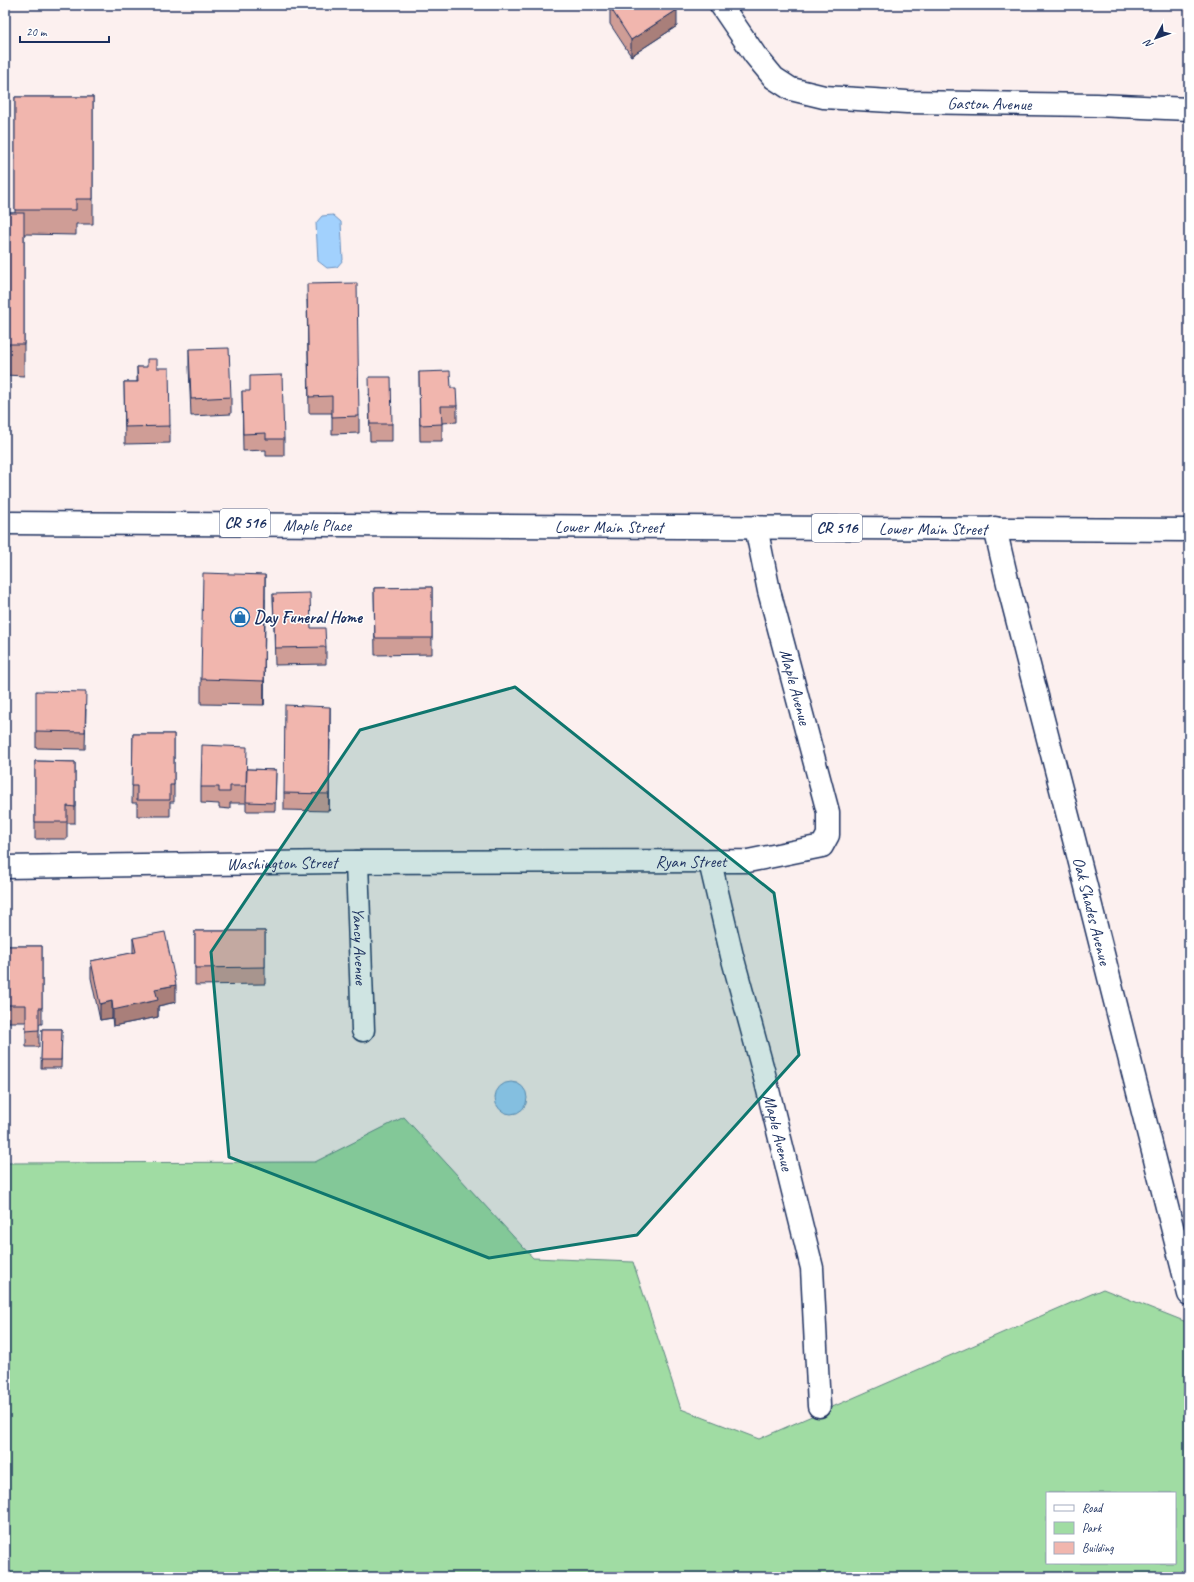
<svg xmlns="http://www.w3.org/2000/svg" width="1194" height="1582" viewBox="0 0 1194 1582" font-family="Caveat,sans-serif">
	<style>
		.green { fill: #a0dca3; stroke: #5e8680; fill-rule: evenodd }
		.water { fill: #a2d1fd; stroke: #6c90bd }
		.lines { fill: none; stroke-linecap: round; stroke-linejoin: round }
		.minor-casing { stroke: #1b2f5e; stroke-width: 25 }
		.primary-casing { stroke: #1b2f5e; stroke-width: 25 }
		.minor { stroke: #fff; stroke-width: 22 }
		.primary { stroke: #fff; stroke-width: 22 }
		.wall { fill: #cf9d96; stroke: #1b2f5e }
		.shaded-wall { fill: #a97f7a; stroke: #1b2f5e }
		.building { fill: #f1b6ae; stroke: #1b2f5e }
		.marked { fill: #0f766e; fill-opacity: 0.2; stroke: #0f766e; stroke-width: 3; stroke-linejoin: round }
		.labels { text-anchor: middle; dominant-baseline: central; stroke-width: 3; stroke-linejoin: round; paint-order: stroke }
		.shield { fill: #fff; stroke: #5f6d8e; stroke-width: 1 }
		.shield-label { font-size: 16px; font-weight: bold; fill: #1b2f5e }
		.street-label { font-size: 17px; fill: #1b2f5e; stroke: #fff }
		.poi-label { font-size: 17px; font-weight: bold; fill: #1b2f5e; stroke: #fff; text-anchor: start }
	</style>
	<rect width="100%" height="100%" fill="#fcf0ef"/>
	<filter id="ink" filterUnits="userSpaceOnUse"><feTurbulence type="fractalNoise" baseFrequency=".025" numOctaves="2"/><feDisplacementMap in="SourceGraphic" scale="8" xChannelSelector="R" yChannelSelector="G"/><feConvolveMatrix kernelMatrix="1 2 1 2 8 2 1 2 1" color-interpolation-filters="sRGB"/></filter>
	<g filter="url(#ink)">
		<path class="green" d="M 404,1117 L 533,1258 L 633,1262 L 681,1409 L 759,1439 L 1103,1289 L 1189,1323 L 1189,1577 L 5,1577 L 5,1163 L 315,1162 ZM 1047,1493 L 1175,1493 L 1175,1563 L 1047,1563 Z"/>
		<g class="water">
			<polygon points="333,215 341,222 343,260 337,267 327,268 318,261 316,223 322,216"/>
			<circle cx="511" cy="1098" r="16"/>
		</g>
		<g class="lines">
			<g class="minor-casing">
				<g id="minor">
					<path id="s1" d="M 721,5 L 755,55 L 774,78 L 791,89 L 824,97 L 907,102 L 1096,105 L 1189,109"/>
					<path id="s2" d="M 995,528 L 1009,588 L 1076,847 L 1189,1294"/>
					<path id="s3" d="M 357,862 L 363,1030"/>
					<path id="s4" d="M 710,862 L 732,956 L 763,1070 L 812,1268 L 819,1406"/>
					<path id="s5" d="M 5,867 L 336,862 L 748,861 L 822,846 L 828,835 L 828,812 L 769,591 L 756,527"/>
				</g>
			</g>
			<g class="primary-casing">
				<g id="primary">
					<path id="s6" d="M 5,523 L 1189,530"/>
				</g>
			</g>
			<use href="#minor" class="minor"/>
			<use href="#primary" class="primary"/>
		</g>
		<g class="wall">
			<polygon points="610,7 677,26 631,56 610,24"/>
			<polygon points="15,97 93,97 93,224 76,224 76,235 24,234 24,376 5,375 5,213 15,213"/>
			<polygon points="307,300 359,416 359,433 332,434 332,413 309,413"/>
			<polygon points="189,349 231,397 231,414 191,416 189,366"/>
			<polygon points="137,367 157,368 170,426 170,443 125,444 124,382 137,382"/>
			<polygon points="419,372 451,388 457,406 457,422 442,423 442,441 420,441"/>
			<polygon points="242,391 284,439 284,456 266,456 266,450 243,451"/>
			<polygon points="369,394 392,424 392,441 370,441"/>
			<polygon points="432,587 432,654 375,655 374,588"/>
			<polygon points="273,594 311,628 326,647 326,664 275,665"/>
			<polygon points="265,599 264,705 201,704 201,679"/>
			<polygon points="86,709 85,749 36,748 36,731"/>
			<polygon points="330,723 329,811 284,810 284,793"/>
			<polygon points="133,734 174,734 174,802 170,802 170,816 137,816 137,803 132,803"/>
			<polygon points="35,761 75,762 75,823 67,823 67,839 35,839"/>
			<polygon points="247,769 276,770 275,811 246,811 246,803 230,803 230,809 219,808 219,804 201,803 201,787"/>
			<polygon points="195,931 265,931 265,984 195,985"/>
			<polygon points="133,938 176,1002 158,1006 158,1017 113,1026 112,1018 100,1020 91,978 91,961 133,953"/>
			<polygon points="5,946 42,946 42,1024 39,1024 39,1047 26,1047 26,1022 5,1022"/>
			<polygon points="42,1029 62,1029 61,1068 41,1068"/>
		</g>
		<g class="shaded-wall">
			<polygon points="677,10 677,26 631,56 631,40"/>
			<polygon points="265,575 265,599 264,705 264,681"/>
			<polygon points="330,707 330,723 329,811 329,794"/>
			<polygon points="176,985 176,1002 158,1006 158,1017 113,1026 113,1010 155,989"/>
			<polygon points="112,1001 112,1018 100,1020 100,1004"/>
		</g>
		<g class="building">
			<polygon points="614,5 674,5 677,10 631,40 610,7"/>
			<polygon points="15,97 93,97 93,199 76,199 76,210 15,210"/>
			<rect x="5" y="213" width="19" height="131"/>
			<polygon points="357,283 359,416 332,417 332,396 309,397 307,284"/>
			<polygon points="229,348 231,397 191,399 189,349"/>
			<polygon points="147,359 157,359 157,368 169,368 170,426 125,427 124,382 138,382 137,367 147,367"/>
			<polygon points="450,371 451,388 456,388 457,406 441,406 442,424 420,425 419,372"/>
			<polygon points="282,375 284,439 266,439 266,433 243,434 242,391 250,391 250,376"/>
			<polygon points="369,377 391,377 392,424 370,424"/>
			<polygon points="203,573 265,575 264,681 201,679"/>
			<polygon points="432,587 432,638 375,638 374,588"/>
			<polygon points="310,593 311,628 325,628 326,647 275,648 273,594"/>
			<polygon points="36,691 86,692 85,732 36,731"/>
			<polygon points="285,705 330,707 329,794 284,793"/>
			<polygon points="133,734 174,734 174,785 170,785 170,800 137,800 137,786 132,786"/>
			<polygon points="202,745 247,747 246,786 230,786 230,792 219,792 219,787 201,787"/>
			<polygon points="35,761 75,762 75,807 67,806 67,822 35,822"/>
			<polygon points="247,769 276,770 275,803 246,802"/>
			<polygon points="195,931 265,931 265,967 195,968"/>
			<polygon points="165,932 176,985 155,989 158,1000 113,1010 112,1001 100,1004 91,961 136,952 133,938"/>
			<polygon points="5,946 42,946 42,1008 39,1008 39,1030 26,1031 26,1005 5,1005"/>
			<polygon points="42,1029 62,1029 61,1060 41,1060"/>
		</g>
	</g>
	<path class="marked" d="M 515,687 L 774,893 L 799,1055 L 637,1235 L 489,1258 L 229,1157 L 211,952 L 360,730 Z"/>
	<defs>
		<g id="shop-ring" transform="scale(1)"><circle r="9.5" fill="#fff" stroke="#1f6fb2" stroke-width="1.5"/><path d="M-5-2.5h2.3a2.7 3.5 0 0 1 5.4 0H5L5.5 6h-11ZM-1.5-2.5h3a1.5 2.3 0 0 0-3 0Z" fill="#1f6fb2"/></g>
	</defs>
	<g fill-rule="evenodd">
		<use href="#shop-ring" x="240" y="617"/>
	</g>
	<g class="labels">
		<g class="shield">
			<rect x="220" y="509" width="50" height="28" rx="3"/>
			<rect x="812" y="514" width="50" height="28" rx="3"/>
		</g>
		<g class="shield-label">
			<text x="245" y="523">CR 516</text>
			<text x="837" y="528">CR 516</text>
		</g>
		<g class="street-label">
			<text stroke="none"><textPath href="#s1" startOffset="310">Gaston Avenue</textPath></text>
			<text stroke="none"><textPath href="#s6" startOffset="312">Maple Place</textPath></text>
			<text stroke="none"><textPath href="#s6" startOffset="604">Lower Main Street</textPath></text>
			<text stroke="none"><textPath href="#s6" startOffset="928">Lower Main Street</textPath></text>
			<text transform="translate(795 687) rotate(75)">Maple Avenue</text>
			<text stroke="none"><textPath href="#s5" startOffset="686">Ryan Street</textPath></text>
			<text stroke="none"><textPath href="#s5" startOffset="277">Washington Street</textPath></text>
			<text stroke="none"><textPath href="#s2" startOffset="395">Oak Shades Avenue</textPath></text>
			<text stroke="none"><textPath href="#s3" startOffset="84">Yancy Avenue</textPath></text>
			<text stroke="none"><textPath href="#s4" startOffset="279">Maple Avenue</textPath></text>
		</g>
		<g class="poi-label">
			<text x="254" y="617">Day Funeral Home</text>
		</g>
	</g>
	<rect width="1194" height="1582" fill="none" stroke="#fff" stroke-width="20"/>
	<rect x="10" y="10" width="1174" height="1562" fill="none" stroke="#1b2f5e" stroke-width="1.5" filter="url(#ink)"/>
	<rect x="1046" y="1492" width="130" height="72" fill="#ffffff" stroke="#a4acbf"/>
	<rect x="1054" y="1505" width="20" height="6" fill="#ffffff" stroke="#a4acbf"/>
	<text x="1082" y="1512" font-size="12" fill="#1b2f5e">Road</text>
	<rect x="1054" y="1522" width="20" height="12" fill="#a0dca3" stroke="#a4acbf"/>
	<text x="1082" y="1532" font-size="12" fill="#1b2f5e">Park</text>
	<rect x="1054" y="1542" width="20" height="12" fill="#f1b6ae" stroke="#a4acbf"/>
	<text x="1082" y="1552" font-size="12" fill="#1b2f5e">Building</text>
	<g transform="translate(1156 38) rotate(229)" stroke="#ffffff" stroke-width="3" paint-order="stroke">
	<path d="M0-3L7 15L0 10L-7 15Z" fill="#1b2f5e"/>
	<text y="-6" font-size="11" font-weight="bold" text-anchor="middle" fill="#1b2f5e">N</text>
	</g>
	<path d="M20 36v6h89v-6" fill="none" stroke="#1b2f5e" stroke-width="2"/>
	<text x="26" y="36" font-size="12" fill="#1b2f5e" stroke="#ffffff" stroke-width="3" paint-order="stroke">20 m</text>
</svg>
